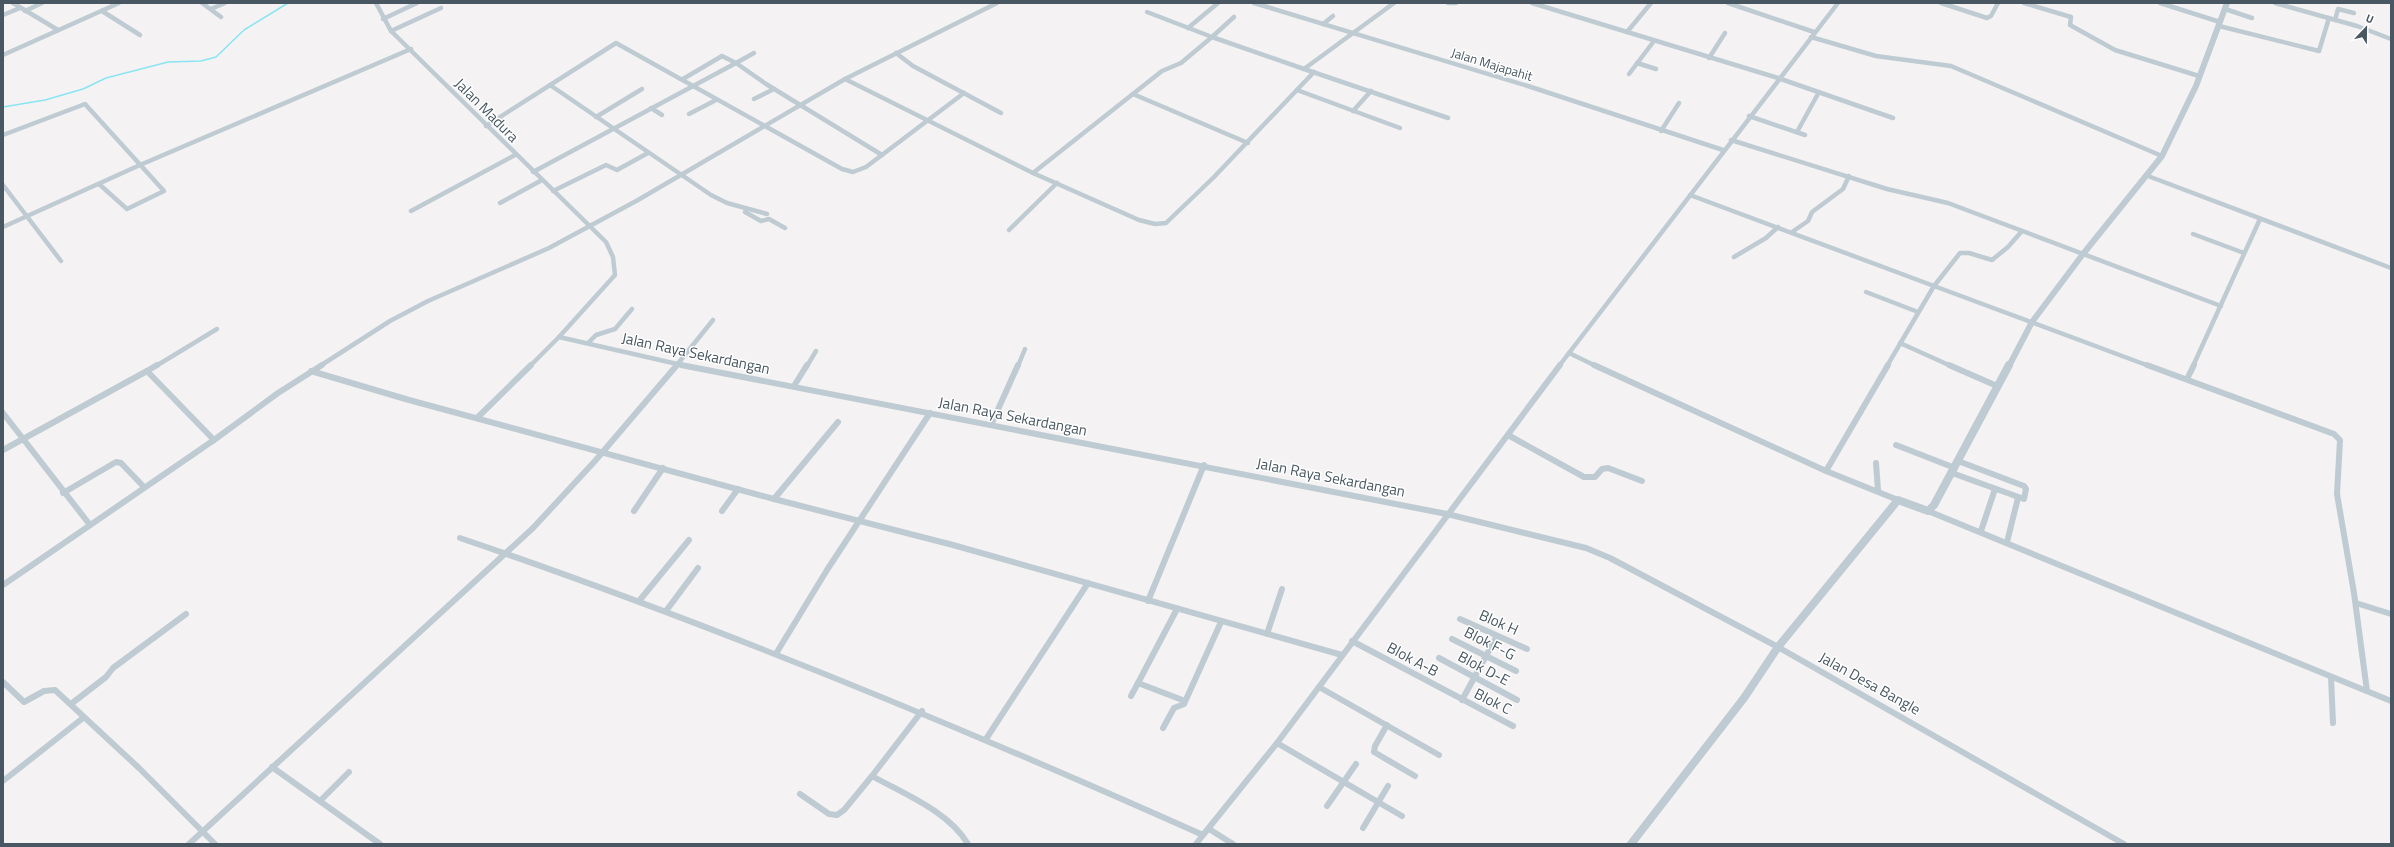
<svg xmlns="http://www.w3.org/2000/svg" width="2394" height="847" viewBox="0 0 2394 847" font-family="'Titillium Web',sans-serif">
	<style>
		.lines { fill: none; stroke-linecap: round; stroke-linejoin: round }
		.stream { stroke: #89e5f3; stroke-width: 1.5 }
		.minor-far1 { stroke: #bfcbd2; stroke-width: 4.5 }
		.minor { stroke: #bfcbd2; stroke-width: 6 }
		.tertiary-far1 { stroke: #bfcbd2; stroke-width: 6 }
		.tertiary { stroke: #bfcbd2; stroke-width: 8 }
		.labels { text-anchor: middle; dominant-baseline: central; stroke-width: 3; stroke-linejoin: round; paint-order: stroke }
		.far-street-label { font-size: 13px; fill: #485761; stroke: #fff }
		.street-label { font-size: 15px; fill: #485761; stroke: #fff }
	</style>
	<rect width="100%" height="100%" fill="#f4f2f2"/>
	<g class="lines">
		<polyline class="stream" points="3,107 45,100 83,89 106,78 168,62 201,61 216,57 244,30 288,3"/>
		<g class="minor-far1">
			<polyline points="13,3 58,30"/>
			<polyline points="202,3 221,17"/>
			<polyline points="376,3 391,31 606,242 613,257 615,275 559,337 686,366"/>
			<polyline points="1254,3 1531,87 1723,150"/>
			<polyline points="1448,3 1456,3"/>
			<polyline points="1532,3 1778,78 1893,118"/>
			<polyline points="1728,3 1814,32"/>
			<polyline points="1941,3 1987,18 1991,16 1998,3"/>
			<polyline points="2024,3 2071,17 2070,25 2115,50 2199,76"/>
			<polyline points="2160,3 2220,22"/>
			<polyline points="2275,3 2357,26 2391,39"/>
			<polyline points="211,9 225,3"/>
			<polyline points="2225,9 2252,18"/>
			<polyline points="25,11 42,3"/>
			<polyline points="102,11 140,35"/>
			<polyline points="1147,12 1212,37 1234,17"/>
			<polyline points="3,15 20,8"/>
			<polyline points="383,19 417,3"/>
			<polyline points="2335,20 2338,9 2354,13"/>
			<polyline points="1323,24 1333,16"/>
			<polyline points="2219,26 2319,51 2329,18"/>
			<polyline points="1188,28 1218,3"/>
			<polyline points="391,31 441,8"/>
			<polyline points="1627,32 1651,3"/>
			<polyline points="1811,37 1876,56 1951,66 2162,156"/>
			<polyline points="896,53 913,66 1001,113"/>
			<polyline points="3,55 119,3"/>
			<polyline points="1709,58 1725,33"/>
			<polyline points="1637,63 1656,69"/>
			<polyline points="1304,69 1448,118"/>
			<polyline points="1629,74 1654,41"/>
			<polyline points="683,79 722,56 736,63 754,53"/>
			<polyline points="845,79 1033,173 1162,71 1181,63 1212,37 1304,69 1394,3"/>
			<polyline points="550,85 711,195 727,203 767,214"/>
			<polyline points="1297,90 1400,128"/>
			<polyline points="1133,94 1248,143"/>
			<polyline points="754,99 774,89"/>
			<polyline points="651,108 662,115"/>
			<polyline points="1353,111 1371,91"/>
			<polyline points="689,114 716,100"/>
			<polyline points="1749,116 1805,135"/>
			<polyline points="596,117 642,89"/>
			<polyline points="486,126 616,43 842,169 853,172 866,167 964,93"/>
			<polyline points="1661,131 1679,103"/>
			<polyline points="1797,132 1819,92"/>
			<polyline points="3,135 85,104 164,191 127,209 99,184"/>
			<polyline points="1731,140 1887,189 1948,203 2221,306"/>
			<polyline points="533,172 736,63 766,84 882,155"/>
			<polyline points="1033,173 1139,220 1155,224 1166,223 1214,177 1314,72"/>
			<polyline points="2148,176 2391,268"/>
			<polyline points="3,185 61,261"/>
			<polyline points="553,191 606,165 617,170 648,153"/>
			<polyline points="1690,195 1934,286 1960,253 1969,253 1992,260 2008,247 2022,231"/>
			<polyline points="500,203 542,180"/>
			<polyline points="411,211 515,155"/>
			<polyline points="745,212 761,221 769,219 785,228"/>
			<polyline points="3,227 140,165 411,49"/>
			<polyline points="1009,230 1057,183"/>
			<polyline points="1792,232 1808,221 1812,212 1843,189 1849,176"/>
			<polyline points="2193,234 2244,253"/>
			<polyline points="1734,257 1766,238 1778,227"/>
			<polyline points="1866,292 1918,312"/>
			<polyline points="588,343 596,335 615,329 632,309"/>
			<polyline points="1900,343 1951,366"/>
			<polyline points="1569,353 1596,366"/>
			<polyline points="156,366 217,329"/>
			<polyline points="320,366 390,321 428,301 549,248 638,200 845,79 997,3"/>
			<polyline points="530,366 559,337"/>
			<polyline points="676,366 713,320"/>
			<polyline points="807,366 816,351"/>
			<polyline points="1018,366 1025,349"/>
			<polyline points="1559,366 1838,3"/>
			<polyline points="1887,366 1934,286 2149,366"/>
			<polyline points="2193,366 2260,219"/>
		</g>
		<g class="minor">
			<polyline points="681,365 1447,514 1586,548 1610,558 1778,647 2124,844"/>
			<polyline points="1594,365 1826,471"/>
			<polyline points="1888,365 1826,471 1898,500"/>
			<polyline points="1949,365 1997,386"/>
			<polyline points="2147,365 2334,434 2340,440 2337,494 2354,593 2367,691"/>
			<polyline points="147,371 157,365"/>
			<polyline points="311,371 409,400 774,499 953,545 1342,655"/>
			<polyline points="2187,379 2194,365"/>
			<polyline points="794,386 807,365"/>
			<polyline points="3,413 90,525"/>
			<polyline points="477,418 531,365"/>
			<polyline points="991,425 1018,365"/>
			<polyline points="1508,435 1584,477 1595,477 1602,469 1608,468 1642,481"/>
			<polyline points="1896,445 1955,468"/>
			<polyline points="3,450 147,371 214,440"/>
			<polyline points="1876,463 1878,490"/>
			<polyline points="1952,473 2024,499 2026,489 2024,486 1958,461"/>
			<polyline points="63,493 116,462 121,463 144,487"/>
			<polyline points="774,499 838,422"/>
			<polyline points="634,511 663,468"/>
			<polyline points="722,511 738,489"/>
			<polyline points="1928,511 2391,701"/>
			<polyline points="1981,531 1995,489"/>
			<path d="M 460,538 C 713,624 959,726 1203,835 L 1277,743 L 1560,365"/>
			<polyline points="2007,542 2018,498"/>
			<polyline points="3,585 214,440 278,393 322,365"/>
			<polyline points="639,601 689,540"/>
			<polyline points="1148,601 1204,465"/>
			<polyline points="2356,603 2391,614"/>
			<polyline points="1177,609 1138,683 1185,701"/>
			<polyline points="666,611 698,568"/>
			<polyline points="1460,619 1527,649"/>
			<polyline points="1267,634 1282,589"/>
			<polyline points="1452,639 1516,671"/>
			<polyline points="1352,641 1513,726"/>
			<polyline points="777,652 827,570 930,413"/>
			<polyline points="1439,658 1517,700"/>
			<polyline points="2331,677 2333,723"/>
			<polyline points="3,682 24,702 44,691 55,690 139,768 215,844"/>
			<polyline points="1319,687 1439,755"/>
			<polyline points="1131,696 1138,683"/>
			<polyline points="1462,700 1497,636"/>
			<polyline points="71,704 106,677 113,668 186,614"/>
			<path d="M 922,711 L 872,776 C 904,794 948,811 968,844"/>
			<polyline points="1387,725 1375,746 1374,752 1415,776"/>
			<polyline points="1163,728 1174,708 1184,704 1221,622"/>
			<polyline points="986,739 1088,583"/>
			<polyline points="1277,743 1402,816"/>
			<polyline points="272,767 380,844"/>
			<polyline points="3,781 83,718"/>
			<polyline points="800,794 829,814 837,815 844,810 872,776"/>
			<polyline points="320,801 349,772"/>
			<polyline points="1327,806 1356,764"/>
			<polyline points="1363,828 1388,786"/>
			<polyline points="1209,829 1233,844"/>
			<polyline points="189,844 533,528 595,461 677,365"/>
			<polyline points="1196,844 1203,835"/>
		</g>
		<polyline class="tertiary-far1" points="2009,366 2032,322 2083,254 2162,156 2196,86 2227,3"/>
		<polyline class="tertiary" points="1631,844 1744,698 1778,647 1898,500 1928,511 1934,505 2009,365"/>
	</g>
	<g class="labels">
		<g class="far-street-label">
			<text transform="translate(1492 64) rotate(17)">Jalan Majapahit</text>
		</g>
		<g class="street-label">
			<text transform="translate(487 110) rotate(45)">Jalan Madura</text>
			<text transform="translate(696 353) rotate(12)">Jalan Raya Sekardangan</text>
			<text transform="translate(1013 416) rotate(11)">Jalan Raya Sekardangan</text>
			<text transform="translate(1331 477) rotate(11)">Jalan Raya Sekardangan</text>
			<text transform="translate(1499 622) rotate(24)">Blok H</text>
			<text transform="translate(1490 643) rotate(27)">Blok F-G</text>
			<text transform="translate(1413 659) rotate(28)">Blok A-B</text>
			<text transform="translate(1484 668) rotate(28)">Blok D-E</text>
			<text transform="translate(1870 683) rotate(29)">Jalan Desa Bangle</text>
			<text transform="translate(1493 701) rotate(27)">Blok C</text>
		</g>
	</g>
	<rect width="2394" height="847" fill="none" stroke="#485761" stroke-width="8"/>
	<g transform="translate(2366 28) rotate(22)" stroke="#ffffff" stroke-width="3" paint-order="stroke">
	<path d="M0-3L7 15L0 10L-7 15Z" fill="#485761"/>
	<text y="-6" font-size="11" font-weight="bold" text-anchor="middle" fill="#485761">U</text>
	</g>
</svg>
